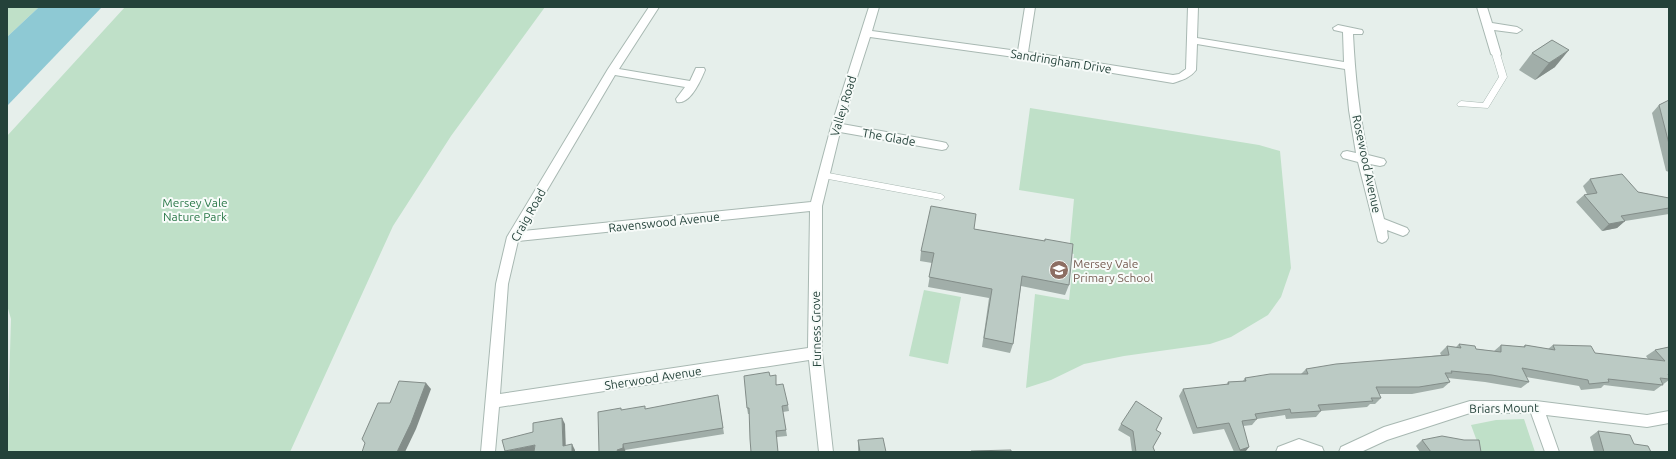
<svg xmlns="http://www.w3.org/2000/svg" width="1676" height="459" viewBox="0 0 1676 459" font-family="Ubuntu,sans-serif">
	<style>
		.green { fill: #bfe0c8 }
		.water { fill: #8ec9d4 }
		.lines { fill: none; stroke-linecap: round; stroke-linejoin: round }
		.lane-casing { stroke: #a8b8b2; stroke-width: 1 }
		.street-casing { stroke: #a8b8b2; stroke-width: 2 }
		.lane { fill: #fff; fill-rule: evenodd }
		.street { fill: #fff; fill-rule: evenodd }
		.wall { fill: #a1aea9 }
		.shaded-wall { fill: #838d89 }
		.building { fill: #bbcac4; stroke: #838d89 }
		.labels { text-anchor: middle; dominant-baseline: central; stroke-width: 4; stroke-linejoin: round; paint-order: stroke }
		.street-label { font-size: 12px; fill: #24423a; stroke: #f7fbf9 }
		.park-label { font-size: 12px; fill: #2d7a4b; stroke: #f7fbf9 }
		.education-label { font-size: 12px; fill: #785e54; stroke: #f7fbf9; text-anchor: start }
	</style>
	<rect width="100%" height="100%" fill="#e6efeb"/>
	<g class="green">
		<polygon points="7,7 39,7 7,37"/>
		<polygon points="125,7 545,7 451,136 393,226 290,452 7,452 11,319 7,305 7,136"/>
		<polygon points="1030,108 1259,145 1280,151 1291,268 1281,297 1268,315 1231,337 1210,344 1124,356 1084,364 1051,380 1026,388 1035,294 1069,300 1074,254 1069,253 1074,199 1019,190"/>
		<polygon points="924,290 961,297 948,364 909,356"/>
		<polygon points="1524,419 1535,452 1481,452 1471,425 1496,420"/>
	</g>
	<polygon class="water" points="39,7 102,7 7,106 7,37"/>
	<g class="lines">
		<g class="lane-casing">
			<g id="lane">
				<polygon points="1496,51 1500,54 1507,77 1488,108 1458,106 1457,104 1461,101 1483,103 1499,77 1492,54"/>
				<polygon points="823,172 941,194 945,197 941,200 823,178 819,175"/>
			</g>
		</g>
		<g class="street-casing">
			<g id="street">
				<path d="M 649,7 L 659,7 L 619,69 L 690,81 L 696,68 L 704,68 L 705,70 C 701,80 690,105 677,102 L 676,99 L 685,87 L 615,75 L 523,231 L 811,202 L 831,127 L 869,7 L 879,7 L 872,31 L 1018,51 L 1025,7 L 1035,7 L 1028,52 L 1173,75 L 1179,74 L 1186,69 L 1188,7 L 1198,7 L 1197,38 L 1344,62 L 1343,32 L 1334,30 L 1333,28 L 1338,25 L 1362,30 L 1363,32 L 1362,34 L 1353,34 C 1355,75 1359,115 1368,155 L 1384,159 L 1386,162 L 1384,165 L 1380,166 L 1370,164 L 1384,219 L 1407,228 L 1409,231 L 1407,234 L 1403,236 L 1387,230 L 1388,238 L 1386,241 L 1382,243 L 1378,241 L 1358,162 L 1343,158 L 1341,155 L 1343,152 L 1347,151 L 1356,153 L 1349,110 L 1345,69 L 1197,44 L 1196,70 C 1190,78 1182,80 1173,83 L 1022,58 L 870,37 L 842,124 L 942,142 L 946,143 L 948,146 L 946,149 L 942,150 L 840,132 L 822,206 L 822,353 L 833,452 L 819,452 L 809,360 L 499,407 L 495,452 L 481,452 L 496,284 L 507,237 L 608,69 ZM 810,211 L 808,348 L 500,394 L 508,284 L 518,241 Z"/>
				<polygon points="1477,7 1487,7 1492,23 1517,27 1522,30 1517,33 1494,30 1501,54 1500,56 1496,57 1491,54"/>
				<polygon points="1470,401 1536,401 1647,415 1669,411 1669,423 1647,427 1546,415 1559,452 1545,452 1531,413 1470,413 1387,440 1361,452 1339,452 1341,447 1384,427"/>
				<polygon points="1299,439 1322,447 1324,452 1276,452 1278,447"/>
			</g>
		</g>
		<use href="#lane" class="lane"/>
		<use href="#street" class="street"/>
	</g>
	<g class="wall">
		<polygon points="1552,40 1555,67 1535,80 1519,70 1532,53"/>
		<polygon points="1669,100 1669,172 1666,171 1652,113 1659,105"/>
		<polygon points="1590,179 1638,192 1669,198 1669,214 1625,221 1617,228 1602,231 1576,202 1584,195 1587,194 1583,186"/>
		<polygon points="974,229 1044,241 1045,239 1069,285 1065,295 1021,286 1013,344 1010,353 982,347 989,298 928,287 932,263 920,261 921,251"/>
		<polygon points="1459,344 1476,349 1494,351 1501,345 1523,347 1525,345 1548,349 1553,345 1595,353 1648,359 1646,356 1655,350 1669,347 1669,380 1654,391 1604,385 1601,388 1581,390 1579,386 1526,377 1529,382 1521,388 1485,382 1448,378 1450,382 1443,388 1412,394 1379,394 1381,398 1375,404 1370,404 1367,407 1321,411 1316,417 1286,419 1285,415 1257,419 1252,425 1243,426 1249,447 1245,452 1234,452 1224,429 1193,434 1179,396 1183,389 1226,385 1228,382 1243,381 1245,378 1301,374 1306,369 1441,355 1440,353 1447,346 1456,347"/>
		<polygon points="770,376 777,385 788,405 789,411 783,412 787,436 777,437 749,414 748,414 747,408"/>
		<polygon points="719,401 724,434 625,450 599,452 622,410 646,409"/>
		<polygon points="1121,424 1156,430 1153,447 1155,452 1132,452 1130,437 1118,430"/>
		<polygon points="1598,431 1651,452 1594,452 1590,437"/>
		<polygon points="858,440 886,452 858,452"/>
		<polygon points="1422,440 1481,452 1420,452 1416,446"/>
	</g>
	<g class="shaded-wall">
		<polygon points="1569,50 1555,67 1535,80 1549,63"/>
		<polygon points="1625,221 1617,228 1602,231 1609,224"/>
		<polygon points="426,383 431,389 416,429 405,452 397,452"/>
		<polygon points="562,418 565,424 566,452 563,446"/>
		<polygon points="572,444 575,450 575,452 572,452"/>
		<polygon points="623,444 625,450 626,452 618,452 617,450"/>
		<polygon points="535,445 534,452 505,452 505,451"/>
		<polygon points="1249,447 1245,452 1239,452 1240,450"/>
	</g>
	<g class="building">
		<polygon points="1552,40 1569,50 1549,63 1532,53"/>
		<polygon points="1669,100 1669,144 1659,105"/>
		<polygon points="1622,174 1638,192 1669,198 1669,208 1621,216 1625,221 1609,224 1584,195 1597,193 1590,179"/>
		<polygon points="931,206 976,214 974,229 1045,241 1045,239 1073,244 1069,285 1022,276 1013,344 984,338 992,289 929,277 934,253 921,251"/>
		<polygon points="1459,344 1475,346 1476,349 1501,352 1501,345 1525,347 1525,345 1555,350 1553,345 1591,346 1595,353 1665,361 1655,350 1669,347 1669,374 1668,374 1669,376 1669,379 1660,378 1663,385 1608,379 1609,382 1589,384 1588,380 1522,368 1529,382 1492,375 1451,371 1452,373 1445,373 1450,382 1419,387 1376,387 1381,398 1371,398 1373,401 1318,405 1321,411 1291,413 1290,409 1255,414 1257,419 1242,421 1249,447 1240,450 1229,423 1197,428 1183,389 1229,384 1228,382 1246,381 1245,378 1270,374 1308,374 1306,369 1336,364 1449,355 1447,346 1461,348"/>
		<polygon points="769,372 770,376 776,375 776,385 783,384 788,405 782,406 786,430 776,431 778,452 751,452 750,439 749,408 747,408 744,376"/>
		<polygon points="399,381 426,383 411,423 397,452 362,452 365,443 362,439 378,403 390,403"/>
		<polygon points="718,395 723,428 623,444 623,448 617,450 618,452 599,452 598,412 621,408 621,410 645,406 645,409"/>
		<polygon points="1136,401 1162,418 1156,430 1161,433 1153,447 1155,452 1136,452 1133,431 1121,424"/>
		<polygon points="562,418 563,446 572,444 572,452 534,452 535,445 505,451 502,440 533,432 533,423"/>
		<polygon points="1598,431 1630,435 1634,444 1648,446 1651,452 1604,452"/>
		<polygon points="1442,436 1464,440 1479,440 1481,452 1431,452 1422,440"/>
		<polygon points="883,438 886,452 860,452 858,440"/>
		<polygon points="1011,450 1011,452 971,452 971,451"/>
	</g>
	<defs>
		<g id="school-disc" transform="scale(1)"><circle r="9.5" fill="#8d6e63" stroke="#f7fbf9"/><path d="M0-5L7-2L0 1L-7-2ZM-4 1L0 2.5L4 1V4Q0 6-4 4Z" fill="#fff"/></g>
	</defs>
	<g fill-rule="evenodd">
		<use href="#school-disc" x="1059" y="270"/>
	</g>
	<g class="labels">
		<g class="street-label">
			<text transform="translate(1061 61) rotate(9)">Sandringham Drive</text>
			<text transform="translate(843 106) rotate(-73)">Valley Road</text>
			<text transform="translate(889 137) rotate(10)">The Glade</text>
			<text transform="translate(1367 164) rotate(78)">Rosewood Avenue</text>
			<text transform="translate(528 215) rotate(-61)">Craig Road</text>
			<text transform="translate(664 222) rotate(-6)">Ravenswood Avenue</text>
			<text transform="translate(816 329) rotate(-91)">Furness Grove</text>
			<text transform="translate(653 378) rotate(-9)">Sherwood Avenue</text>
			<text transform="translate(1504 408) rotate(-1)">Briars Mount</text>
		</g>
		<g class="park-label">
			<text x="195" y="202">Mersey Vale<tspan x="195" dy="14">Nature Park</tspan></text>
		</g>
		<g class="education-label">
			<text x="1073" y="263">Mersey Vale<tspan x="1073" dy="14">Primary School</tspan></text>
		</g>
	</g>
	<rect width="1676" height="459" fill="none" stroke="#24423a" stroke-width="16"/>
</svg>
